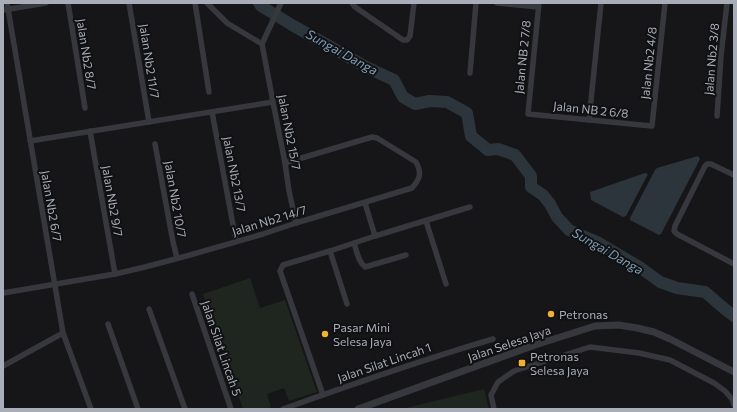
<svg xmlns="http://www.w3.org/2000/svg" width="737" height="412" viewBox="0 0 737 412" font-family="Commissioner,sans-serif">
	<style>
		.green { fill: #1e261f }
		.water { fill: #2c353c }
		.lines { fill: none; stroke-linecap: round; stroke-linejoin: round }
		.river { stroke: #2c353c; stroke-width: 12 }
		.minor { stroke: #37383d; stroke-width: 5.5 }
		.tertiary { stroke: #37383d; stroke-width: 7 }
		.poi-dot { fill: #f2b134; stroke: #111113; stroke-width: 1.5 }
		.labels { text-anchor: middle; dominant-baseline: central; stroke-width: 4; stroke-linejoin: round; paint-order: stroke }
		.street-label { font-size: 12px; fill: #a8adb8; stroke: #111113 }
		.poi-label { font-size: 12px; fill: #a8adb8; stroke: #111113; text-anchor: start }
		.water-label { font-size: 13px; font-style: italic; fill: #7f9bb3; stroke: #111113 }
	</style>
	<rect width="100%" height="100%" fill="#161618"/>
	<g class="green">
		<polygon points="250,278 260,308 285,300 317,392 289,401 284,388 267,394 271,407 266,409 243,409 203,294"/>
		<polygon points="484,389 489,409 401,409"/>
	</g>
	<g class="water">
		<polygon points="698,156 700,159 661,234 659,235 630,220 630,218 655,170 657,168"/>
		<polygon points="645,173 648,174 626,216 623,217 591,200 590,192"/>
	</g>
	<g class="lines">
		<polyline class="river" points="259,3 261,6 292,25 368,68 394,80 403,97 415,104 430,101 447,102 467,113 471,136 488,150 498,149 515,155 531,176 531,187 543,195 550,204 557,217 569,230 597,242 641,268 660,282 677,288 705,292 726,310 734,316"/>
		<g class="minor">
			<polyline points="7,3 63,333 91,409"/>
			<polyline points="68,3 85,108"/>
			<polyline points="129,3 149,122"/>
			<polyline points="195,3 209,92"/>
			<polyline points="207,3 227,23 262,44 281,3"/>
			<polyline points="352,3 355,7 403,40 407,40 410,36 414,3"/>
			<polyline points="497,3 538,7"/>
			<polyline points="539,3 528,114 652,126 665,3"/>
			<polyline points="3,10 46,3"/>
			<polyline points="262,44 273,102 285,163 289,191 296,223"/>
			<polyline points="470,73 476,3"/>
			<polyline points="212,112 236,241"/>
			<polyline points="717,116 721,56 727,3"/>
			<polyline points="589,120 601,3"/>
			<polyline points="90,131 115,274"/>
			<polyline points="30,141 273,102"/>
			<polyline points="155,144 173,242 177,258"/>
			<polyline points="734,175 711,164 707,164 705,166 675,226 674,231 677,234 734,264"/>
			<polyline points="365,203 375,236"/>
			<polyline points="426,221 446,284"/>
			<path d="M 354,243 C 357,252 358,261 365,267 L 406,255"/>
			<polyline points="330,251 347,304"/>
			<path d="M 3,293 L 115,274 L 145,267 L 190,255 L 263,234 L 296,223 L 412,188 C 420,179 422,173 416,162 L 377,138 L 372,137 L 285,163"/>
			<polyline points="192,294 231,409"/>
			<polyline points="149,309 185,409"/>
			<polyline points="108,324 138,409"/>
			<polyline points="3,366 63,333"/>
			<polyline points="323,395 280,271 283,265 330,251 375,236 470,207"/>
			<path d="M 283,409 C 353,384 422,360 493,339"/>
			<polyline points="494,409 491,395 498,382 514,371 590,347 639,353 670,360 714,383 725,391 732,399 734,405"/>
		</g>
		<polyline class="tertiary" points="358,409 535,345 595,326 619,325 637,328 654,332 670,339 734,372"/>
	</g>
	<g class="poi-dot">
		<circle cx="551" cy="314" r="4"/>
		<circle cx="325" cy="334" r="4"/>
		<rect x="518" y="359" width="8" height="8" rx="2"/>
	</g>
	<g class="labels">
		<g class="street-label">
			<text transform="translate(87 54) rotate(81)">Jalan Nb2 8/7</text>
			<text transform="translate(522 57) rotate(-84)">Jalan NB 2 7/8</text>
			<text transform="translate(711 59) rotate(-85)">Jalan Nb2 3/8</text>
			<text transform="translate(150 61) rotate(81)">Jalan Nb2 11/7</text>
			<text transform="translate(648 63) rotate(-84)">Jalan Nb2 4/8</text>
			<text transform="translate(591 109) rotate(6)">Jalan NB 2 6/8</text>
			<text transform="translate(290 132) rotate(79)">Jalan Nb2 15/7</text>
			<text transform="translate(235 174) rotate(79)">Jalan Nb2 13/7</text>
			<text transform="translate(176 199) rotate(80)">Jalan Nb2 10/7</text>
			<text transform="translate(113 201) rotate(80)">Jalan Nb2 9/7</text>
			<text transform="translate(52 206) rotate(80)">Jalan Nb2 6/7</text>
			<text transform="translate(269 220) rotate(-17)">Jalan Nb2 14/7</text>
			<text transform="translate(509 343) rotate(-19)">Jalan Selesa Jaya</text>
			<text transform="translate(222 348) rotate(71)">Jalan Silat Lincah 5</text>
			<text transform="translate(384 362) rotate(-19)">Jalan Silat Lincah 1</text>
		</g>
		<g class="poi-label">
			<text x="559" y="314">Petronas</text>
			<text x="333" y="327">Pasar Mini<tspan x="333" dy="14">Selesa Jaya</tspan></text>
			<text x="530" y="356">Petronas<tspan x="530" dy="14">Selesa Jaya</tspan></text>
		</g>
		<g class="water-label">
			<text transform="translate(342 52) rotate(29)">Sungai Danga</text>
			<text transform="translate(608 251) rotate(30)">Sungai Danga</text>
		</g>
	</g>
	<rect width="737" height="412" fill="none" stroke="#a8adb8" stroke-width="8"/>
</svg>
